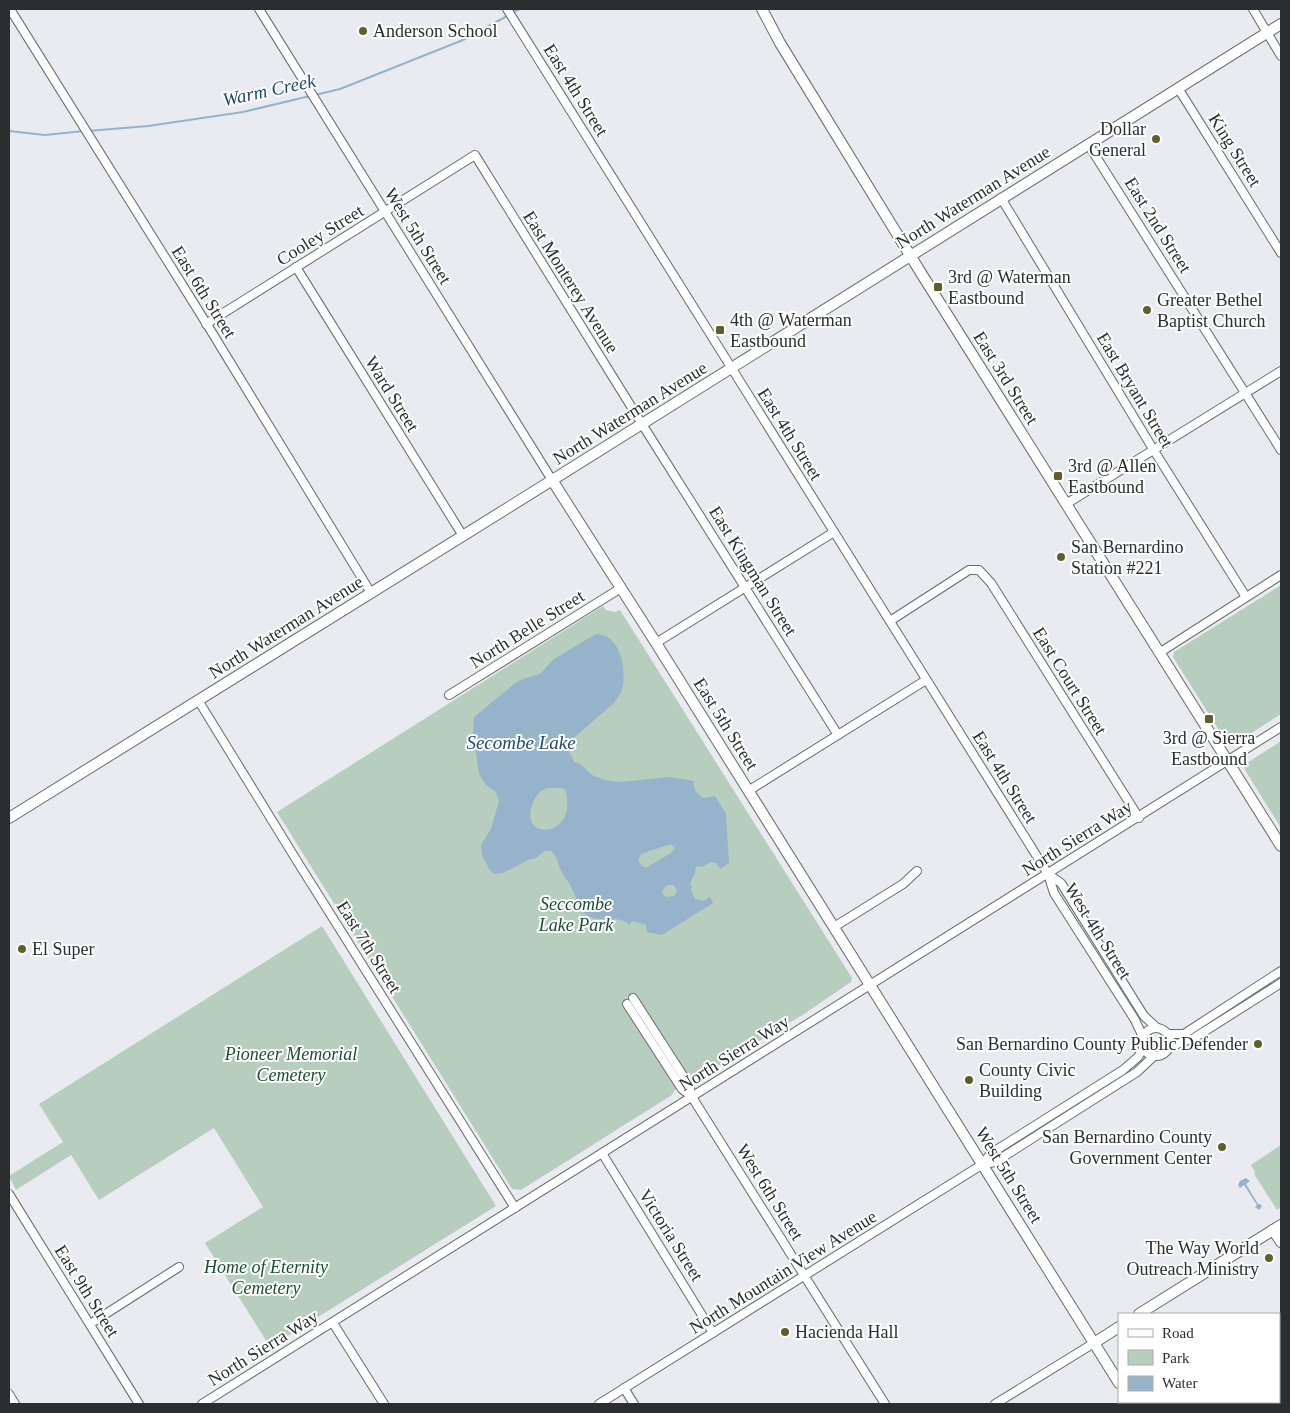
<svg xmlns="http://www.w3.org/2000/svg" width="1290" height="1413" viewBox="0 0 1290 1413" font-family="'Times New Roman',serif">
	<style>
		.green { fill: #b7cebf }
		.water { fill: #97b2cb; fill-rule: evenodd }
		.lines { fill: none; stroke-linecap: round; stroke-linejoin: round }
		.stream { stroke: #97b2cb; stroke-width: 2 }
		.minor-casing { stroke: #676a6e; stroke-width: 10 }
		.major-casing { stroke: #676a6e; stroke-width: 12 }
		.minor { stroke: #fff; stroke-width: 8 }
		.major { stroke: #fff; stroke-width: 10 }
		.poi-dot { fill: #615e2b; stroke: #fff; stroke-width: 2 }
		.labels { text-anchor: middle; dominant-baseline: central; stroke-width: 4; stroke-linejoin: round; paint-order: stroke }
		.poi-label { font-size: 18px; fill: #2c2d2f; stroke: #fff; text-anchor: start }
		.street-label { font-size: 18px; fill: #2c2d2f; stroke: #fff }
		.park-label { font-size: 18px; font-style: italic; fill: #184f31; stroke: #fff }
		.water-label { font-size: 19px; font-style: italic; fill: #214a6f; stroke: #fff }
	</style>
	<rect width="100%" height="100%" fill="#e9ebf0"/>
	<g class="green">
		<polygon points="1281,585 1281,714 1236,743 1227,743 1173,657 1174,652"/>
		<polygon points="603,606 606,610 615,612 620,610 852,978 851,982 804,1014 698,1078 693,1078 674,1091 672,1095 521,1190 512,1189 277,812"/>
		<polygon points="1281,741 1281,828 1245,770 1244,765"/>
		<polygon points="322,926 496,1206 270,1347 205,1243 263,1207 214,1128 99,1200 71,1155 16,1190 9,1176 63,1142 39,1104"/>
		<polygon points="1281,1145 1281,1207 1277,1210 1254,1174 1255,1172 1251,1165"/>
	</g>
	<g class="water">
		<path d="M 596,634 C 619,634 626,665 623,685 C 622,692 618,697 614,703 L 570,741 C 564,750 572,754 574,762 L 580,764 L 592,775 L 605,780 L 619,782 L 670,777 L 694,781 C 693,789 697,795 704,798 L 715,796 L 726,814 L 729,863 L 720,869 L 716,863 L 711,862 L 702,867 L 698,866 L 696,867 L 694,876 L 692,878 L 690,885 L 692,886 L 691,890 L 695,899 L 704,901 L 710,897 L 713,903 L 662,935 L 647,932 L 646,925 C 645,924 635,922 633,921 L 631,922 L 630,925 C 618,913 596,926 583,912 C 578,906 577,899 573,891 C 570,883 563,876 560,868 C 557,862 557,856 551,851 L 545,851 L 536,858 L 528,860 L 503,873 L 494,874 L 489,869 L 482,855 L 481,845 L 491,829 L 499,801 L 495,791 L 486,785 L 479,774 L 473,733 L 474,717 L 514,684 L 523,679 L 540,674 L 554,659 ZM 548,788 L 561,788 L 565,789 C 580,838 519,842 532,805 C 535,797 539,791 548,788 ZM 671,844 L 675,848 L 671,853 L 646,868 L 642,866 L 638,860 L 641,854 ZM 667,885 L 674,885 L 677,891 L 674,896 L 666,897 L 663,894 L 662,891 Z"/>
		<polygon points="1246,1178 1250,1181 1246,1184 1258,1204 1260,1204 1262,1206 1259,1210 1255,1207 1257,1205 1244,1185 1240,1188 1238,1185 1240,1181"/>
	</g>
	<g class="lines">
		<g class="stream">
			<polyline points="513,12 520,9"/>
			<polyline points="315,95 340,89 463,40 509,15"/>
			<polyline points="9,131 45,135 84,131"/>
			<polyline points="88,131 148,126 243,112 310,96"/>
		</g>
		<g class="minor-casing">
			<g id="minor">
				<polyline points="10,9 208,326 371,593"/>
				<polyline points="259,9 552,480"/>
				<polyline points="507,9 1048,874 1054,893 1135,1020 1143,1037"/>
				<polyline points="1253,9 1281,56"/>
				<polyline points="1178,88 1281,253"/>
				<polyline points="1088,144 1281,450"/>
				<polyline points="1001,198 1153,449 1246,597"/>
				<polyline points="296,267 463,536"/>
				<polyline points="206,324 475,155 642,424 838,735"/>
				<polyline points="1066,504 1281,371"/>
				<polyline points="890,621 969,570 979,570 991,583 1139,818"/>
				<polyline points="656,643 834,532"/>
				<polyline points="1159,653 1281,575"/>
				<polyline points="449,695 621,588"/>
				<polyline points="198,700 297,861 515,1208"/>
				<polyline points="748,791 926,680"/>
				<polyline points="1048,874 1061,883 1144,1016 1156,1027"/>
				<polyline points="834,927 903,884 917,871"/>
				<polyline points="633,998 689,1085 692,1097 885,1404"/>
				<polyline points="627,1004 682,1089 692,1097"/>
				<circle cx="1156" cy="1042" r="14"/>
				<polyline points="1168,1034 1184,1034 1281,971"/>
				<polyline points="1169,1047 1194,1038 1281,983"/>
				<polyline points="602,1153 713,1333"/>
				<polyline points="983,1164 995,1162 1137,1072 1154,1056"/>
				<polyline points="9,1194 139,1404"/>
				<polyline points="333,1323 384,1404"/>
				<polyline points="90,1324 179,1267"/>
				<polyline points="624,1388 634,1404"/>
				<polyline points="9,1394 15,1404"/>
				<polyline points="202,1404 1281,727"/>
				<polyline points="599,1404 983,1164 990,1154 1123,1070 1138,1057 1143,1049"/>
				<polyline points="995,1404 1094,1343"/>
			</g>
		</g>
		<g class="major-casing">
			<g id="major">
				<polyline points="762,9 780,43 921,273 1281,846"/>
				<polyline points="552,480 656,643 1119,1383"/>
				<polyline points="9,818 506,509 1281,24"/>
				<polyline points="1273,1230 1281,1242"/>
				<polyline points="1139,1314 1281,1225"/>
				<polyline points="1094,1343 1119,1327"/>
				<polyline points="1130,1402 1132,1404"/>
			</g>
		</g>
		<use href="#minor" class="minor"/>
		<use href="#major" class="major"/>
	</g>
	<g class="poi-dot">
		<circle cx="363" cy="31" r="5"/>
		<circle cx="1156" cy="139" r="5"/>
		<rect x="933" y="282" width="10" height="10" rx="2.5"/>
		<circle cx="1147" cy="310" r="5"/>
		<rect x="715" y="325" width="10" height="10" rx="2.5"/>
		<rect x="1053" y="471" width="10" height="10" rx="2.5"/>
		<circle cx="1061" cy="557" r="5"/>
		<rect x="1204" y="714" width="10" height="10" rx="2.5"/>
		<circle cx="22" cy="949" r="5"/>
		<circle cx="1258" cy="1044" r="5"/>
		<circle cx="969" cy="1080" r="5"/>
		<circle cx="1222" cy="1147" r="5"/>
		<circle cx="1269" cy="1258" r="5"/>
		<circle cx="785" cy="1332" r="5"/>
	</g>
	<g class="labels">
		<g class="poi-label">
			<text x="373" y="31">Anderson School</text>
			<text x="1146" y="129" text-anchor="end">Dollar<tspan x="1146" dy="21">General</tspan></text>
			<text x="948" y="277">3rd @ Waterman<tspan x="948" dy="21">Eastbound</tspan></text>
			<text x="1157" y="300">Greater Bethel<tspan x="1157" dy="21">Baptist Church</tspan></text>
			<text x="730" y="320">4th @ Waterman<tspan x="730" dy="21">Eastbound</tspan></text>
			<text x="1068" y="466">3rd @ Allen<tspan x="1068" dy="21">Eastbound</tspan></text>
			<text x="1071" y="547">San Bernardino<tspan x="1071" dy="21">Station #221</tspan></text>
			<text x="1209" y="738" text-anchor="middle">3rd @ Sierra<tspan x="1209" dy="21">Eastbound</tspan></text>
			<text x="32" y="949">El Super</text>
			<text x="1248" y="1044" text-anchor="end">San Bernardino County Public Defender</text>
			<text x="979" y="1070">County Civic<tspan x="979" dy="21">Building</tspan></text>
			<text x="1212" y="1137" text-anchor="end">San Bernardino County<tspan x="1212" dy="21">Government Center</tspan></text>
			<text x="1259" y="1248" text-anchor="end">The Way World<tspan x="1259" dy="21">Outreach Ministry</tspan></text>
			<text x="795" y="1332">Hacienda Hall</text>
		</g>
		<g class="street-label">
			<text transform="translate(576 90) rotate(58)">East 4th Street</text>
			<text transform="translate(1235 150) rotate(58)">King Street</text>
			<text transform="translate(973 197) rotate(-32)">North Waterman Avenue</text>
			<text transform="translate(1158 225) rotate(58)">East 2nd Street</text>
			<text transform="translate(320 235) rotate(-32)">Cooley Street</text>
			<text transform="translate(418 236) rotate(58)">West 5th Street</text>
			<text transform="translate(571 282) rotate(58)">East Monterey Avenue</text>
			<text transform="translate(204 292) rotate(58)">East 6th Street</text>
			<text transform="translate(1006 378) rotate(58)">East 3rd Street</text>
			<text transform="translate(1135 390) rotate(59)">East Bryant Street</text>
			<text transform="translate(392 394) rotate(58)">Ward Street</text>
			<text transform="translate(630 413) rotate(-32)">North Waterman Avenue</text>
			<text transform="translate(790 434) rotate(58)">East 4th Street</text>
			<text transform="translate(753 571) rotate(58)">East Kingman Street</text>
			<text transform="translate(286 627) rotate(-32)">North Waterman Avenue</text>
			<text transform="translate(527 629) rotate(-32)">North Belle Street</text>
			<text transform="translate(1070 681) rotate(58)">East Court Street</text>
			<text transform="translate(726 724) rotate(58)">East 5th Street</text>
			<text transform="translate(1005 777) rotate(58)">East 4th Street</text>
			<text transform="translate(1077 838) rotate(-32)">North Sierra Way</text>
			<text transform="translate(1098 931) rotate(58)">West 4th Street</text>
			<text transform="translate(369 947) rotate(58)">East 7th Street</text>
			<text transform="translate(734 1053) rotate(-32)">North Sierra Way</text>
			<text transform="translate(1009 1175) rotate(58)">West 5th Street</text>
			<text transform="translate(770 1192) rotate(58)">West 6th Street</text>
			<text transform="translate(671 1235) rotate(58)">Victoria Street</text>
			<text transform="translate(783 1272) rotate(-32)">North Mountain View Avenue</text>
			<text transform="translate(87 1291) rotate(58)">East 9th Street</text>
			<text transform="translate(263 1348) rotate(-32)">North Sierra Way</text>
		</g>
		<g class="park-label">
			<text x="576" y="904">Seccombe<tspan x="576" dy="21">Lake Park</tspan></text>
			<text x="291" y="1054">Pioneer Memorial<tspan x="291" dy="21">Cemetery</tspan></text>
			<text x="266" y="1267">Home of Eternity<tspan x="266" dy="21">Cemetery</tspan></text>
		</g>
		<g class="water-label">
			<text transform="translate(269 90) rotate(-12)">Warm Creek</text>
			<text x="521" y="742">Secombe Lake</text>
		</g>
	</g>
	<rect width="1290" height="1413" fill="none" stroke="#2c2d2f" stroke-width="20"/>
	<rect x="1118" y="1313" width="162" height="90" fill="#ffffff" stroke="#ababac"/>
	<rect x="1128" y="1329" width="25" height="8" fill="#ffffff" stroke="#ababac"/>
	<text x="1162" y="1338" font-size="15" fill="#2c2d2f">Road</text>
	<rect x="1128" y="1350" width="25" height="15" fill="#b7cebf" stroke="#ababac"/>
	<text x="1162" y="1363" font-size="15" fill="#2c2d2f">Park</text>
	<rect x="1128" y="1376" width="25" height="15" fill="#97b2cb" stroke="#ababac"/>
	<text x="1162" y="1388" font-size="15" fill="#2c2d2f">Water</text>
</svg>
